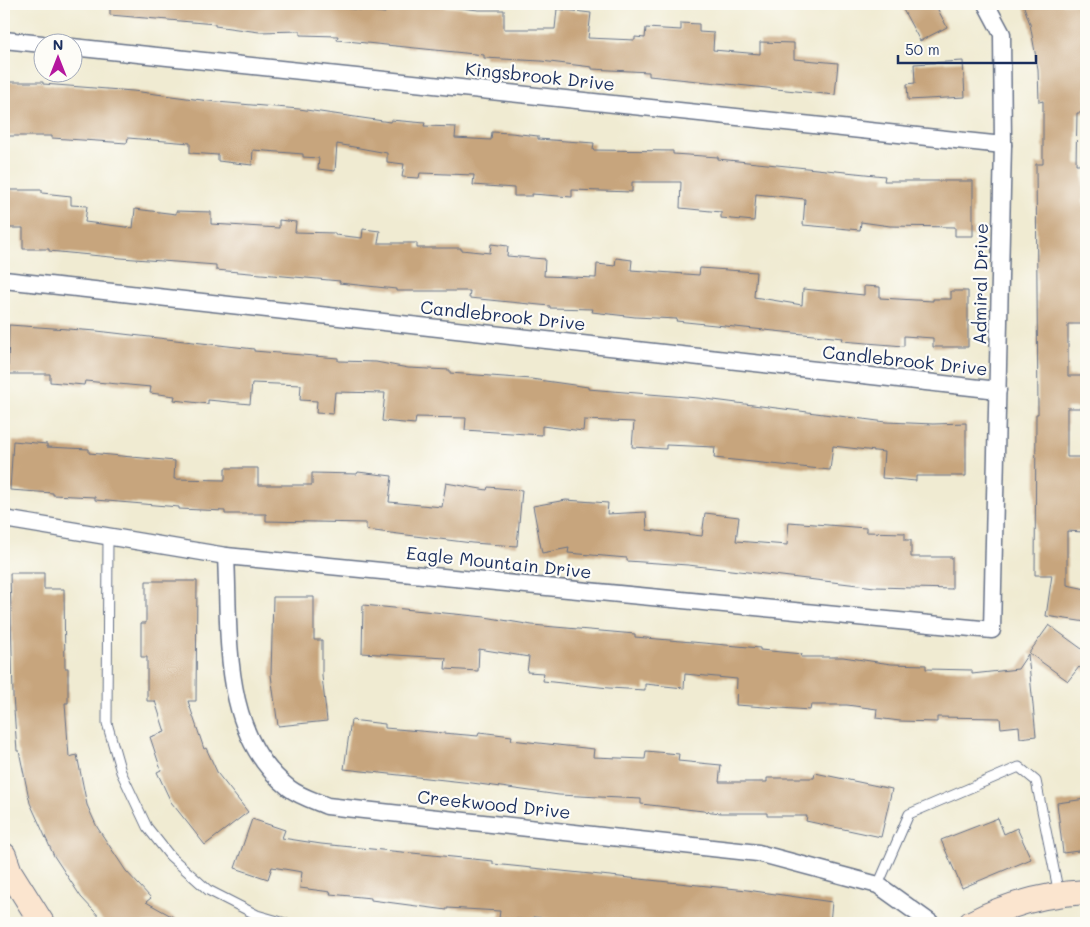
<svg xmlns="http://www.w3.org/2000/svg" width="1090" height="927" viewBox="0 0 1090 927" font-family="Mali,sans-serif">
	<style>
		.building { fill: #c7a57d }
		.lines { fill: none; stroke-linecap: round; stroke-linejoin: round }
		.lane-casing { stroke: #667187; stroke-width: 11 }
		.street-casing { stroke: #667187; stroke-width: 19 }
		.secondary-casing { stroke: #667187; stroke-width: 26 }
		.lane { stroke: #fff; stroke-width: 9 }
		.street { stroke: #fff; stroke-width: 16 }
		.secondary { stroke: #fbe5cf; stroke-width: 24 }
		.labels { text-anchor: middle; dominant-baseline: central; stroke-width: 4.5; stroke-linejoin: round; paint-order: stroke }
		.street-label { font-size: 18px; fill: #1b2f5e; stroke: #fdfcf7 }
	</style>
	<rect width="100%" height="100%" fill="#fdfcf7"/>
	<filter id="ink" filterUnits="userSpaceOnUse"><feTurbulence type="fractalNoise" baseFrequency=".02" numOctaves="2"/><feDisplacementMap in="SourceGraphic" scale="10" xChannelSelector="R" yChannelSelector="G"/><feConvolveMatrix kernelMatrix="1 2 1 2 8 2 1 2 1" color-interpolation-filters="sRGB"/></filter>
	<filter id="wash" filterUnits="userSpaceOnUse"><feTurbulence type="fractalNoise" baseFrequency=".0096" numOctaves="4" result="noise"/><feDisplacementMap in="SourceGraphic" scale="20" xChannelSelector="R" yChannelSelector="G"/><feGaussianBlur stdDeviation="1.12" result="paint"/><feColorMatrix in="noise" values="0 0 0 0 0 0 0 0 0 0 0 0 0 0 0 0 0 1.4 0 .05"/><feComposite in="paint" operator="in"/></filter>
	<g filter="url(#wash)">
		<rect width="100%" height="100%" fill="#f0ebd2"/>
		<g id="blocks">
			<g class="building">
				<polygon points="110,4 335,4 335,7 385,13 386,4 420,4 479,10 504,10 504,29 555,29 557,9 591,13 588,38 635,40 635,37 645,38 646,28 681,30 681,23 699,24 699,32 714,33 713,50 760,54 760,42 794,43 794,59 838,63 835,95 649,76 649,72 592,69 592,67 541,61 484,58 484,55 337,40 338,36 300,35 300,31 259,32 215,26 215,24 110,15"/>
				<polygon points="900,4 935,4 947,27 920,41"/>
				<polygon points="1023,4 1081,4 1086,32 1086,113 1077,113 1076,164 1083,164 1083,206 1086,206 1086,324 1068,324 1068,376 1084,376 1084,408 1067,408 1067,457 1085,457 1086,493 1084,493 1083,532 1067,531 1067,585 1086,589 1086,622 1046,616 1052,575 1035,575 1036,414 1038,414 1036,164 1043,164 1043,101 1039,102 1038,69 1030,24"/>
				<polygon points="963,61 965,97 908,100 907,84 915,83 914,64"/>
				<polygon points="8,82 43,82 43,84 133,91 217,102 299,109 390,122 391,120 425,123 424,126 456,127 455,138 491,140 492,132 511,133 538,136 538,139 594,143 593,150 673,151 673,154 718,157 718,159 885,176 884,181 973,181 973,236 955,236 955,227 890,226 861,222 860,230 803,225 805,199 756,194 754,221 721,218 721,212 680,208 681,182 632,182 632,192 572,190 572,197 532,194 532,196 514,196 514,188 473,185 474,175 420,173 419,178 402,177 404,164 387,162 387,153 337,144 335,171 318,169 319,158 303,157 303,154 253,150 252,165 218,161 218,155 190,153 190,143 128,138 127,143 52,138 52,136 8,136"/>
				<polygon points="6,190 42,190 42,193 71,196 71,205 87,206 85,222 133,228 135,209 176,214 176,211 211,212 211,224 279,228 279,220 296,222 295,232 335,233 335,235 362,238 363,229 380,231 378,243 417,243 417,248 461,248 461,250 490,253 491,244 508,246 507,256 545,259 544,276 596,278 597,264 615,266 616,258 632,260 631,270 699,275 700,268 756,272 754,297 802,305 803,289 864,295 864,286 880,287 880,298 933,301 933,299 951,299 951,291 968,291 968,347 933,347 933,338 904,336 904,346 842,341 843,338 676,321 677,319 635,317 592,312 593,309 550,308 550,306 469,298 470,291 396,291 396,289 339,283 340,281 216,270 216,265 121,258 49,251 49,249 23,249 23,228 6,228"/>
				<polygon points="9,325 97,331 254,349 254,351 338,358 338,361 376,362 408,368 450,370 450,373 531,379 588,387 588,389 698,398 886,422 933,424 966,423 966,476 916,476 916,481 882,478 884,452 833,446 830,470 714,458 715,447 666,445 666,449 632,447 634,422 584,420 583,431 542,426 542,435 465,430 466,418 416,417 415,424 382,421 385,393 335,392 333,414 316,413 317,401 300,400 301,385 252,383 250,404 208,400 208,404 174,400 175,396 150,393 151,387 85,381 84,385 50,382 50,374 8,374"/>
				<polygon points="13,441 47,444 47,447 89,449 89,453 175,461 174,479 225,480 225,468 258,468 258,485 312,485 312,473 357,474 358,472 392,476 389,502 442,507 446,483 487,490 488,487 522,490 517,546 472,543 366,530 366,523 266,521 266,514 225,514 225,511 179,509 179,507 95,500 95,497 53,495 53,493 10,490"/>
				<polygon points="566,500 608,503 607,514 646,512 647,530 702,536 705,513 739,517 736,541 787,545 789,522 866,528 866,532 905,533 905,540 911,540 911,557 952,557 952,589 875,587 688,565 627,561 627,558 568,553 569,548 542,553 533,506"/>
				<polygon points="10,573 44,573 44,589 64,589 65,668 68,668 68,703 65,703 69,757 77,755 87,805 97,827 126,871 151,898 146,902 184,923 105,923 81,897 54,856 30,803 19,751 17,751 13,696"/>
				<polygon points="146,581 197,581 196,701 188,701 204,749 206,748 218,774 248,812 205,845 171,802 157,772 161,770 150,737 165,732 155,701 147,701 147,657 141,657 141,623 146,623"/>
				<polygon points="273,597 314,597 314,640 322,640 322,676 327,721 278,726 271,675"/>
				<polygon points="363,605 485,617 532,625 635,634 635,637 760,648 760,650 802,654 801,657 843,657 891,664 926,665 926,669 972,670 972,674 1018,669 1028,654 1036,736 1020,738 1019,726 1001,728 1000,718 937,717 937,722 900,721 876,718 877,709 847,705 811,705 810,710 736,705 737,679 685,674 684,688 645,684 645,690 609,688 543,681 544,673 527,672 529,657 479,649 478,671 445,669 446,658 362,653"/>
				<polygon points="1049,625 1086,652 1086,672 1079,667 1068,681 1029,653"/>
				<polygon points="351,720 385,724 385,728 478,736 479,732 512,736 511,740 594,749 593,757 645,759 646,751 679,754 678,761 721,765 719,782 767,782 767,778 814,778 815,773 892,789 881,837 806,821 807,816 767,816 767,813 721,813 641,804 641,799 559,795 472,783 344,769"/>
				<polygon points="1086,799 1086,850 1063,853 1057,803"/>
				<polygon points="998,818 1004,834 1017,828 1031,859 962,888 941,840"/>
				<polygon points="252,819 285,830 282,838 321,844 493,861 493,864 747,890 832,902 830,923 590,923 533,917 533,920 499,918 500,911 447,908 447,910 371,900 371,898 330,894 331,892 300,888 302,872 272,867 268,879 235,868"/>
			</g>
		</g>
	</g>
	<g filter="url(#ink)">
		<use href="#blocks" fill-opacity="0" stroke="#667187" stroke-width="1"/>
		<g class="lines">
			<g class="lane-casing">
				<g id="lane">
					<polyline points="108,536 107,723 121,772 147,827 170,856 208,890 257,915 285,923"/>
					<polyline points="878,885 909,814 1019,767 1036,781 1059,894"/>
				</g>
			</g>
			<g class="street-casing">
				<g id="street">
					<polyline points="4,40 42,44"/>
					<polyline points="72,47 1003,145"/>
					<polyline points="4,280 998,390"/>
					<polyline points="4,519 226,556 992,630 1003,145 1002,34 986,4"/>
					<path d="M 226,556 C 230,634 220,734 289,788 C 299,796 315,801 327,806 L 758,853 L 878,885 L 931,923"/>
				</g>
			</g>
			<g class="secondary-casing">
				<g id="secondary">
					<polyline points="4,855 10,872 42,923"/>
					<path d="M 971,923 C 1008,904 1045,894 1086,892"/>
				</g>
			</g>
			<use href="#lane" class="lane"/>
			<use href="#street" class="street"/>
			<use href="#secondary" class="secondary"/>
		</g>
	</g>
	<g class="labels">
		<g class="street-label">
			<text transform="translate(540 76) rotate(6)">Kingsbrook Drive</text>
			<text transform="translate(980 284) rotate(-89)">Admiral Drive</text>
			<text transform="translate(503 315) rotate(6)">Candlebrook Drive</text>
			<text transform="translate(905 360) rotate(6)">Candlebrook Drive</text>
			<text transform="translate(499 562) rotate(6)">Eagle Mountain Drive</text>
			<text transform="translate(494 804) rotate(6)">Creekwood Drive</text>
		</g>
	</g>
	<rect width="1090" height="927" fill="none" stroke="#fdfcf7" stroke-width="20"/>
	<g transform="translate(58 58)"><circle r="24" fill="#fdfcf7" stroke="#a3aaba"/>
	<path d="M0-4L9 19L0 12L-9 19Z" fill="#b5179e"/>
	<text y="-8" font-size="14" font-weight="bold" text-anchor="middle" fill="#1b2f5e">N</text>
	</g>
	<path d="M898 55v8h138v-8" fill="none" stroke="#1b2f5e" stroke-width="2.5"/>
	<text x="905" y="55" font-size="15" fill="#1b2f5e" stroke="#fdfcf7" stroke-width="4" paint-order="stroke">50 m</text>
</svg>
